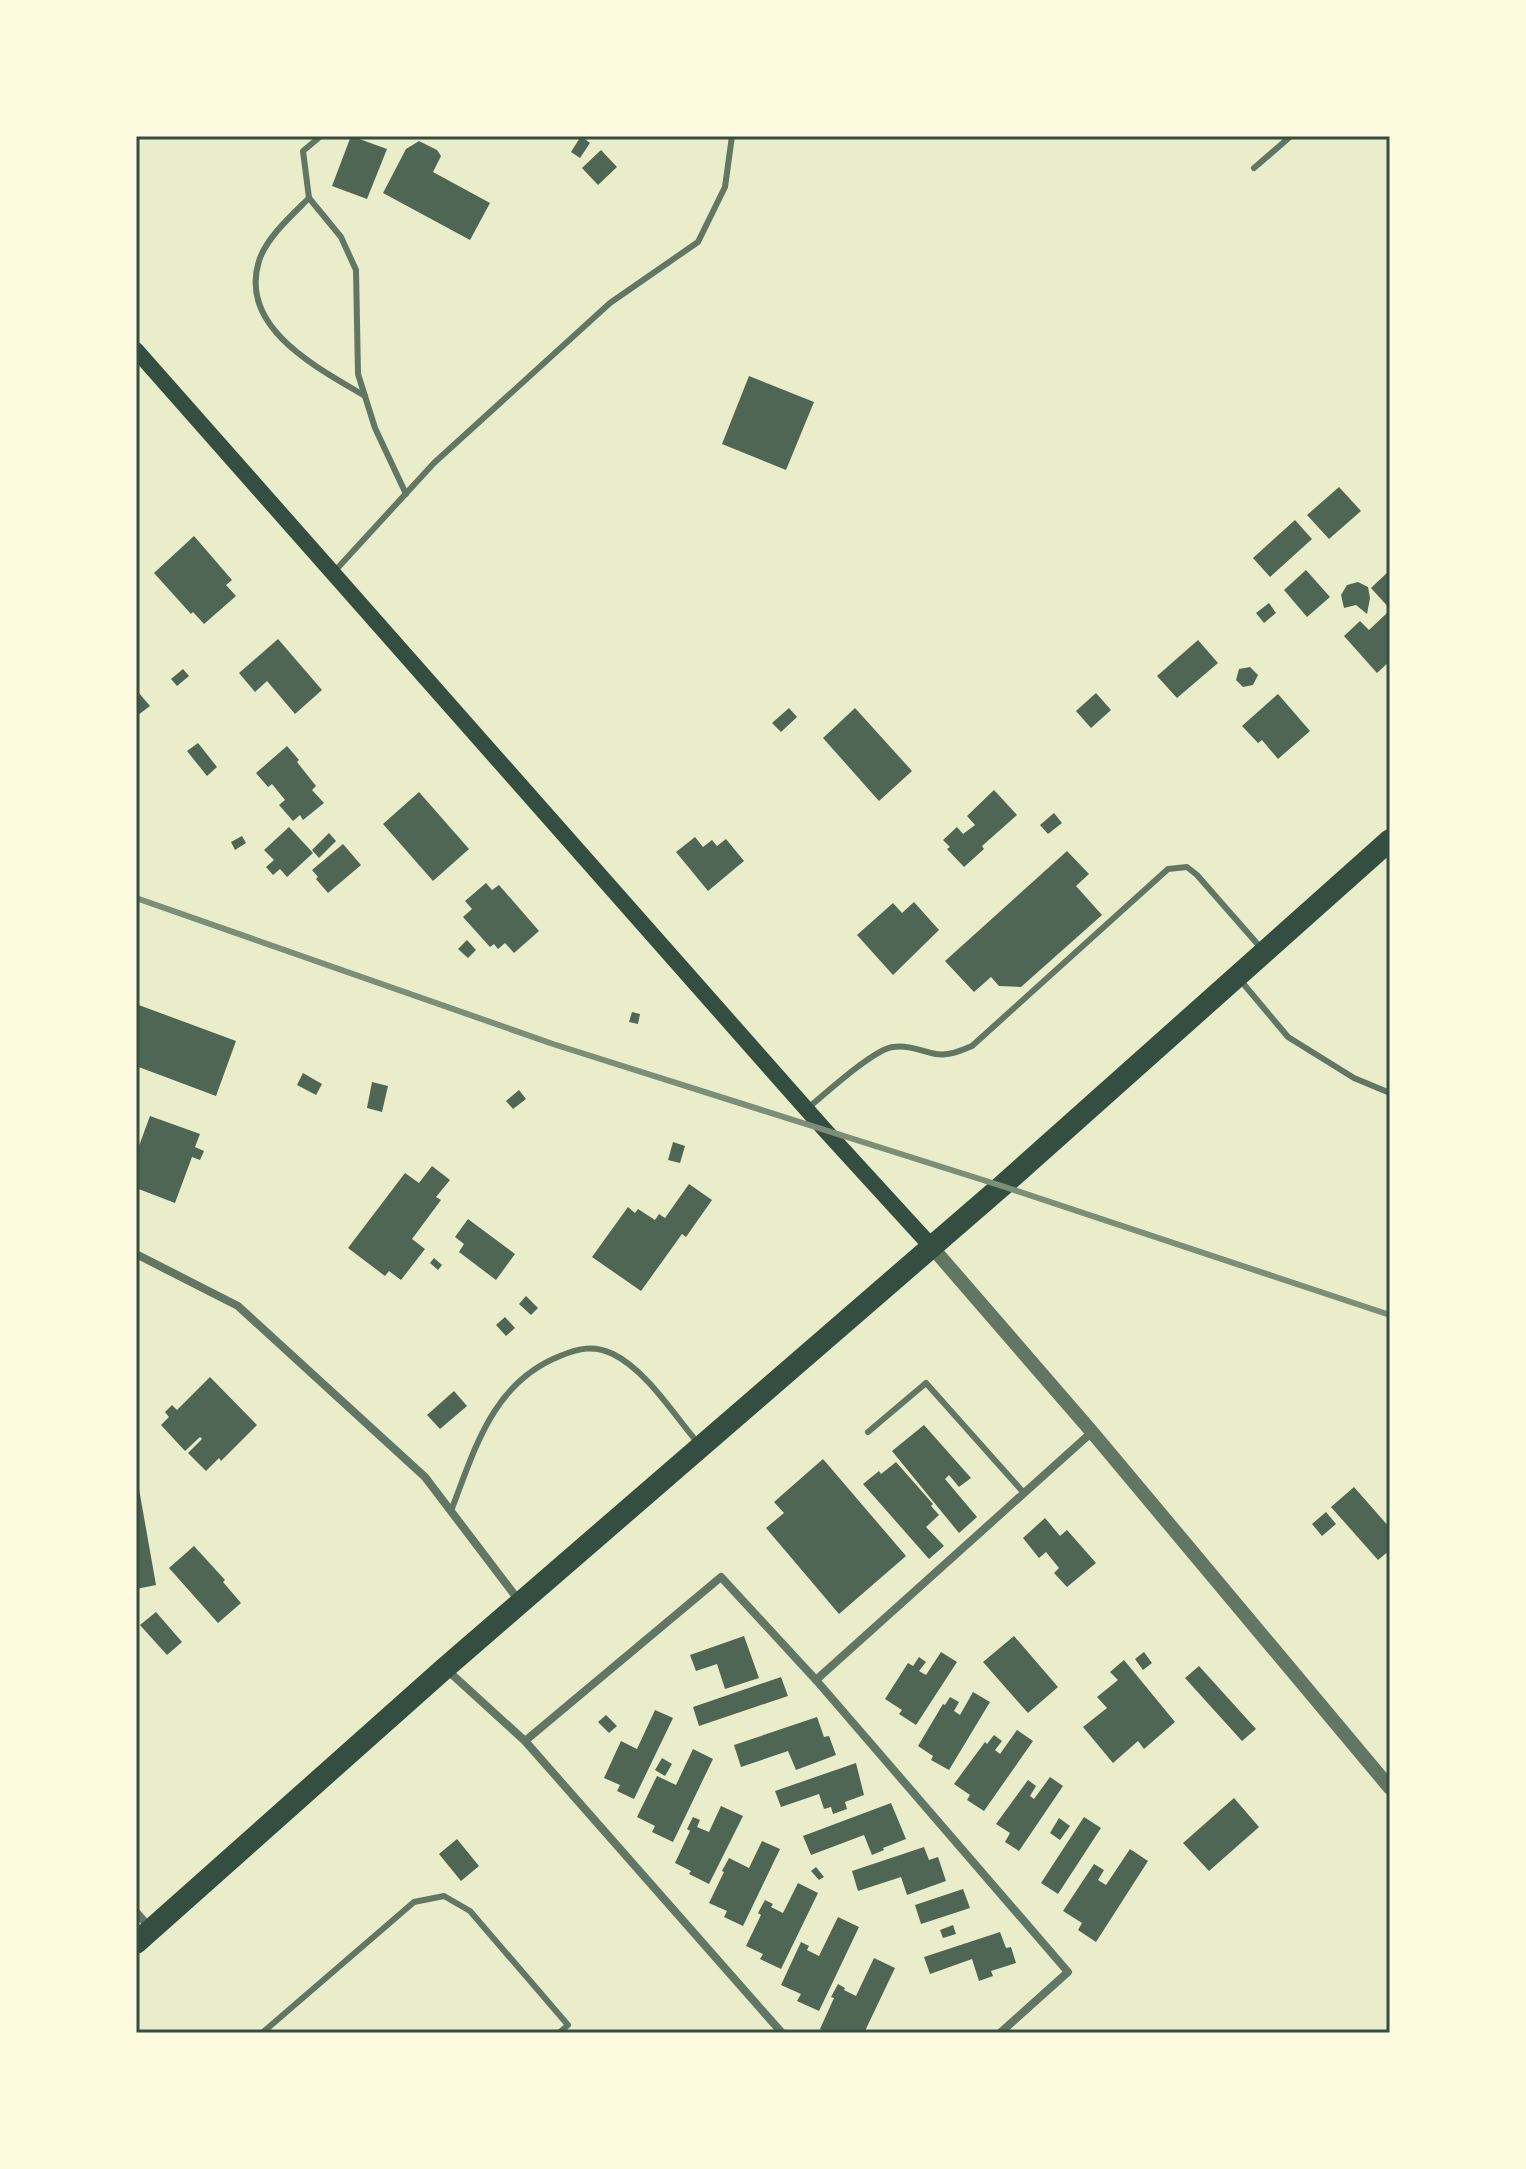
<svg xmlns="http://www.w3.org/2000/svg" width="1526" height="2169" viewBox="0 0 1526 2169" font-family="Ubuntu,sans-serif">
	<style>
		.building { fill: #4f6655 }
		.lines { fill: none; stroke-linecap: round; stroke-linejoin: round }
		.service { stroke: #617663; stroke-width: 6 }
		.minor { stroke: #617663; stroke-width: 8 }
		.tertiary { stroke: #617663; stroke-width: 14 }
		.secondary { stroke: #344e41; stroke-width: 16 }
		.trunk { stroke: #344e41; stroke-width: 22 }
		.rail { stroke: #7c8e77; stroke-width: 6 }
		.neatline { fill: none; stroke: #344e41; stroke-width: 3 }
	</style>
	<rect width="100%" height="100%" fill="#e9edc9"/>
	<g class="building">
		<polygon points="351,136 387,149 367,199 332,186"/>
		<polygon points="581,136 590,143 580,158 571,152"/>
		<polygon points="419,141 437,150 441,156 433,172 490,203 470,240 383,193 406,149"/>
		<polygon points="601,150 617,167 598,185 582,168"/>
		<polygon points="749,376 814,402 786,470 722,444"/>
		<polygon points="1339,487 1361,511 1329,539 1307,515"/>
		<polygon points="1295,520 1312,539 1270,577 1253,558"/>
		<polygon points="194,536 232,580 226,585 236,596 204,624 193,612 191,614 154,573"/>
		<polygon points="1306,570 1330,597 1307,617 1284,590"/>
		<polygon points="1390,570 1390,609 1371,588"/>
		<polygon points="1358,582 1368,587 1370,598 1367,614 1356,605 1344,608 1341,595 1347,585"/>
		<polygon points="1269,603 1276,613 1264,623 1256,613"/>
		<polygon points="1387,613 1390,616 1390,661 1377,673 1344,636 1360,621 1369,630"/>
		<polygon points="278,639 322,690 295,714 267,681 255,692 239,673"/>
		<polygon points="1198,640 1218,663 1177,698 1157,676"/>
		<polygon points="1250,667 1258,675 1253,685 1243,687 1236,680 1239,669"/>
		<polygon points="183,669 189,676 177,686 171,679"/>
		<polygon points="138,692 150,706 138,715 136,713 136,694"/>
		<polygon points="1096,693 1111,710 1091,728 1076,711"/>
		<polygon points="1278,694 1310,731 1278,759 1262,740 1258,743 1242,726"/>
		<polygon points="789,708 797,717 781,732 772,723"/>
		<polygon points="855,708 912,771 879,801 823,738"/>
		<polygon points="198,743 217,767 207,776 187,751"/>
		<polygon points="287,746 299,760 297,762 316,786 312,790 324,803 303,820 300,815 293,821 279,805 285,800 272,784 268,787 256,773"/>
		<polygon points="994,790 1017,815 982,846 984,849 964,867 947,849 950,847 943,840 957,827 963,834 975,825 967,816"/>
		<polygon points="419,792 469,849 433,881 383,824"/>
		<polygon points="1054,813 1062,823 1048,834 1040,825"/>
		<polygon points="289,827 313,853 287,877 280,869 273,875 266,867 274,860 264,850"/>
		<polygon points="329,833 336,841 319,858 312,850"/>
		<polygon points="242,836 246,843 235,850 231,842"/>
		<polygon points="695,837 703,847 712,840 717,846 726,839 744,861 708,891 676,852"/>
		<polygon points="343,844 361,865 328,893 316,879 318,877 312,870"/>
		<polygon points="1067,851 1089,874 1076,886 1102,915 1021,987 999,986 991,977 974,992 945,961"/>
		<polygon points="486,883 492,890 499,885 539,931 514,953 505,943 498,949 494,944 490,947 463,917 472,909 465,901"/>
		<polygon points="914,902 939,930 893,975 857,935 893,903 902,913"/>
		<polygon points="467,940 476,950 468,958 458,949"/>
		<polygon points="136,1004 236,1041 216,1096 136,1066"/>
		<polygon points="632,1012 640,1014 638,1024 629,1022"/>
		<polygon points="303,1073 322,1084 316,1095 297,1085"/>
		<polygon points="372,1082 388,1086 382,1112 367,1108"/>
		<polygon points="519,1090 526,1099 513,1109 506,1101"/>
		<polygon points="150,1116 200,1134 195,1147 204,1151 200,1160 192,1157 175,1203 136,1188 136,1154"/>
		<polygon points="673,1142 685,1146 680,1163 668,1160"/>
		<polygon points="432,1166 450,1180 436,1197 441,1200 412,1239 425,1249 401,1280 389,1271 385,1276 348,1248 405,1173 419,1183"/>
		<polygon points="689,1184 712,1200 686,1237 682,1234 641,1291 592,1257 628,1207 635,1213 638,1209 655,1220 659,1214 665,1218"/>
		<polygon points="468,1219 515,1254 496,1280 459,1252 464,1244 455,1237"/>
		<polygon points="434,1258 442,1265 438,1270 430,1263"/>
		<polygon points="526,1296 538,1308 531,1315 519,1304"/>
		<polygon points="505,1317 515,1328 506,1336 496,1325"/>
		<polygon points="210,1377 257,1425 221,1461 219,1458 206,1471 188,1453 202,1439 200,1437 185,1451 161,1425 169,1417 165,1412 172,1405 177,1410"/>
		<polygon points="454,1391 467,1406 440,1429 427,1415"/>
		<polygon points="924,1425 971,1478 959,1487 949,1475 945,1479 977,1517 959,1533 892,1451"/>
		<polygon points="823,1459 906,1556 839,1614 766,1528 784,1513 774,1502"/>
		<polygon points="896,1462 933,1504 931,1506 939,1515 926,1527 944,1546 929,1559 863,1484 879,1471 881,1474"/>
		<polygon points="1354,1487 1390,1528 1390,1550 1378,1560 1331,1507"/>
		<polygon points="136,1489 139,1489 156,1585 136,1589"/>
		<polygon points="1326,1512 1336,1524 1322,1536 1312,1524"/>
		<polygon points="1045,1518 1060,1536 1067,1530 1096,1563 1067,1587 1054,1573 1059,1568 1046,1552 1039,1558 1023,1538"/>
		<polygon points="194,1546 225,1580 223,1582 241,1603 218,1623 169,1568"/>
		<polygon points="156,1612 182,1642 167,1655 140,1625"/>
		<polygon points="744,1636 759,1678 725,1689 717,1664 696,1671 690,1655"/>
		<polygon points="1014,1636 1058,1687 1028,1713 983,1662"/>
		<polygon points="941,1652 957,1662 916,1725 899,1714 902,1710 885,1699 908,1663 913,1666 919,1657 926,1662 919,1671 926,1675"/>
		<polygon points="1144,1652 1152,1663 1143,1670 1135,1659"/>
		<polygon points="1124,1660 1175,1722 1144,1749 1138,1741 1113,1763 1083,1727 1107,1708 1097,1697 1118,1680 1110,1672"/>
		<polygon points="1199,1666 1256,1729 1242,1741 1185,1678"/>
		<polygon points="781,1677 788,1696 699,1726 693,1707"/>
		<polygon points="973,1692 990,1702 949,1770 931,1760 933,1756 918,1746 943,1704 945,1705 950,1697 959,1702 954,1711 960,1715"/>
		<polygon points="655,1710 673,1718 634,1799 617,1791 620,1785 604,1778 621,1741 637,1749"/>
		<polygon points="606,1715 617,1726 609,1733 598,1722"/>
		<polygon points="817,1717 824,1737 829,1736 836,1755 796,1770 788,1751 741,1767 734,1745"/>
		<polygon points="1017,1730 1033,1741 984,1811 967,1800 970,1795 954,1784 985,1742 987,1744 994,1735 1002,1741 995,1750 1000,1754"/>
		<polygon points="693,1749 713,1759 673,1842 652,1832 655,1826 637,1817 657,1776 676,1785"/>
		<polygon points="662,1758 672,1764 665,1776 655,1770"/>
		<polygon points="856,1763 864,1795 845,1802 847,1809 833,1814 831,1807 824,1809 819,1794 781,1807 775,1791"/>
		<polygon points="1050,1777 1063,1786 1019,1851 1005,1842 1010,1833 996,1824 1028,1780 1036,1786 1030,1796 1034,1799"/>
		<polygon points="1234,1798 1259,1827 1209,1871 1183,1843"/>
		<polygon points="891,1803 906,1839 883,1848 884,1850 872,1855 864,1835 811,1855 803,1836"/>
		<polygon points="721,1806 743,1816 709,1884 689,1874 691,1871 675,1863 690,1831 687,1829 693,1817 700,1820 697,1827 709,1832"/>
		<polygon points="1084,1817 1101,1828 1058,1894 1041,1883"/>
		<polygon points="1059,1818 1070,1826 1060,1840 1050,1833"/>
		<polygon points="457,1839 479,1866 461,1881 439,1854"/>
		<polygon points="762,1841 780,1849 743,1926 724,1917 727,1911 709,1903 724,1872 722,1871 729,1858 749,1868"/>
		<polygon points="924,1847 929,1860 938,1857 946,1881 907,1895 901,1877 858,1891 852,1871"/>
		<polygon points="1130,1849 1148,1861 1096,1942 1078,1930 1082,1923 1063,1911 1094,1864 1104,1870 1098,1880 1106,1885"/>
		<polygon points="816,1867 824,1877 819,1880 811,1871"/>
		<polygon points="798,1883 818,1893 781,1969 760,1959 763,1954 746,1946 761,1915 758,1913 765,1900 773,1904 771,1907 783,1913"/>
		<polygon points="963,1889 970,1908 921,1924 915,1905"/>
		<polygon points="838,1917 859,1927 819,2011 797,2001 801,1994 781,1985 801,1942 809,1946 807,1950 819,1956"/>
		<polygon points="953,1925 956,1934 943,1938 940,1930"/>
		<polygon points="1000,1932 1006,1948 1011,1947 1016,1963 991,1971 993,1976 979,1981 972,1959 930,1974 924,1957"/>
		<polygon points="874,1958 895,1968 864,2033 828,2033 820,2029 834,1998 831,1997 838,1984 845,1988 844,1990 856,1996"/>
	</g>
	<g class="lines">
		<g class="service">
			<polyline points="321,136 303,151 309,198 341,237 356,270 358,374 375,428 406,494"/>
			<polyline points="1254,168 1291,136"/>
			<path d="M 309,198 C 292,215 266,238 259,261 C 238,328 318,368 365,396"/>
			<polyline points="333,573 434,463 610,303 698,242 725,187 732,136"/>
			<polyline points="1241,981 1288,1037 1354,1078 1390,1093"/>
			<path d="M 808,1108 C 825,1094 874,1049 893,1047 C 909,1045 921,1051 936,1054 C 949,1056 960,1051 972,1046 L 1168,869 L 1187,867 L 1197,875 L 1261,948"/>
			<polyline points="868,1432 926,1383 1024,1493"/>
			<path d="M 451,1511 C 475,1449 492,1383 560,1356 C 579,1348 594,1345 613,1354 C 646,1370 674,1415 698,1443"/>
			<polyline points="262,2033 414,1902 444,1896 470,1911 568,2025 559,2033"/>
		</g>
		<g class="minor">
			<polyline points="136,1254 238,1306 425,1477 520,1602"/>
			<polyline points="446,1669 525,1741 782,2033"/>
			<polyline points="816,1680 1092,1432"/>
			<polyline points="525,1741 721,1577 816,1680 1068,1972 1000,2033"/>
			<polyline points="136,1912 151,1929"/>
		</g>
		<polyline class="tertiary" points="931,1246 1092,1432 1390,1788"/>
		<polyline class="secondary" points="136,350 824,1129 931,1246"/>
		<polyline class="trunk" points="136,1943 445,1668 1002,1186 1390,840"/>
		<polyline class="rail" points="136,898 553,1044 1002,1186 1390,1315"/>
	</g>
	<rect width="1526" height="2169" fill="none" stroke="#fefae0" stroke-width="276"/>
	<rect x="138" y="138" width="1250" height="1893" class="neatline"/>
</svg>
